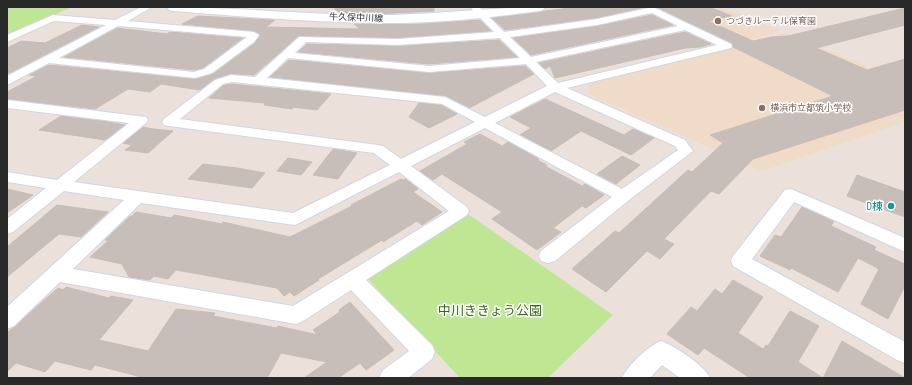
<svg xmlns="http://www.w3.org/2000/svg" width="912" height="385" viewBox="0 0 912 385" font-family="'Sofia Sans Condensed','Noto Sans JP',sans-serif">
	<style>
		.education { fill: #efdbc8 }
		.green { fill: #bee693 }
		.building { fill: #c7beba; stroke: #c7bdb4 }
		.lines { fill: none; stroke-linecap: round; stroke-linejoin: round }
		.street-casing { stroke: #cfd6e3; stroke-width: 2 }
		.secondary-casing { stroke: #cfd6e3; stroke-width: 2 }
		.street { fill: #fff; fill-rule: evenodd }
		.secondary { fill: #fff; fill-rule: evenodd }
		.education-dot { fill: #8d6e63; stroke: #fff; stroke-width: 1.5 }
		.culture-dot { fill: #0f9aa8; stroke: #fff; stroke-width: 1.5 }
		.labels { text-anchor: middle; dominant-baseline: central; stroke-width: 3; stroke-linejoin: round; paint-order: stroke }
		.far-street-label { font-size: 9px; fill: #292929; stroke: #fff }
		.far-education-label { font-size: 9px; fill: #785e54; stroke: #fff; text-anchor: start }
		.culture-label { font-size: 11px; fill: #0d838f; stroke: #fff; text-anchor: end }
		.near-park-label { font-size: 13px; fill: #366816; stroke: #fff }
	</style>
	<rect width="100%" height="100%" fill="#ece1da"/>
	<g class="education">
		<polygon points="673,7 720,7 781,31 731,44 725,42 659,11 659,10"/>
		<polygon points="786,33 866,66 869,70 905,86 905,122 762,171 589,94 588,84"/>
	</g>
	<g class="green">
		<polygon points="7,7 72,7 7,36"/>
		<polygon points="468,214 613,315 548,378 460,378 368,279"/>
	</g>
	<g class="building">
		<polygon points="333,7 434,7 434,11 376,14 340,13"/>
		<polygon points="577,7 646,7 597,18 505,30 492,18"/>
		<polygon points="656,7 709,7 732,16 708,21 753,41 771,37 788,36 905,8 905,25 816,48 867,70 905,59 905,110 753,159 719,194 711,191 664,239 674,244 660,259 647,251 606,292 572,269 615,231 619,233 688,170 692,172 723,143 710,135 833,96 733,47 732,43"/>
		<polygon points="652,15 673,25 531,55 513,38 597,26"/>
		<polygon points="198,16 275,20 266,27 360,29 354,24 420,24 480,20 491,31 398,38 299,36 254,75 231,74 214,79 200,90 161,84 150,92 128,89 95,109 7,99 7,92 37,76 29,75 49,65 195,79 213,74 255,43 260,36 260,34 254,31 182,24"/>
		<polygon points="82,25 99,27 10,73 7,73 7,48 21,41 45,43"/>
		<polygon points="117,28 167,34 170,32 243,38 203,68 194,70 64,57"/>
		<polygon points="685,32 711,44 700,47 686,48 555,78 550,66 545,69 539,63"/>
		<polygon points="499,40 517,57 429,64 298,52 307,44 398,46"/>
		<polygon points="289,60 429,73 525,66 534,74 469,108 445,96 270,77"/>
		<polygon points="232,84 331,94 317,110 293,107 292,109 264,105 265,103 209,98 224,85"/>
		<polygon points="545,99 624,135 633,129 654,138 631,155 581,131 551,151 520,135 531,128 510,117"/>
		<polygon points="419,103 442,105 457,114 429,128 409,117"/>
		<polygon points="61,116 96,120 125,125 105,140 39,130"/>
		<polygon points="143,127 153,129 173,131 148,153 125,150 132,145 123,143"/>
		<polygon points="480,134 502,146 508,142 539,159 537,160 547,165 545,166 582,186 585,184 604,195 586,208 582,206 553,228 561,232 537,250 492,219 502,212 442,174 433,180 420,171 467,144 464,142"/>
		<polygon points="333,149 357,153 338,179 313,175"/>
		<polygon points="622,156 640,165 616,184 597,174"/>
		<polygon points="288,158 312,162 301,175 277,171"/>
		<polygon points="203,164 237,168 265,173 252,188 188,179"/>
		<polygon points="857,175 905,192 905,217 847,196"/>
		<polygon points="401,179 403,180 406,179 418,189 413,192 442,212 422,225 417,221 383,242 382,240 318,279 319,280 294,296 290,292 284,296 277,288 176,270 168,279 154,276 150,280 129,277 122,264 90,257 108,241 105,240 130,216 132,216 136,212 171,218 174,215 222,224 223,222 290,237 352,206 351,205"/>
		<polygon points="7,189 33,195 7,213"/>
		<polygon points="57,205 108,212 81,237 59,234 7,277 7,247"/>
		<polygon points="802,207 834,221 831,226 876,247 874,250 905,264 905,286 888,319 861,304 879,269 858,258 838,292 791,268 790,270 760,256 775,235 781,237"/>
		<polygon points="733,280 763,297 738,333 763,349 766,345 768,346 790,311 819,326 798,362 823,378 842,341 905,378 750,378 704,348 698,355 667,334 691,307 697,311 715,289 722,294"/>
		<polygon points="66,287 109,298 111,296 133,300 99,340 148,351 176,309 215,313 213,316 277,328 278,326 318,335 313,330 340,312 339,310 350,302 394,350 366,370 360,363 338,378 304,378 327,362 281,353 267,378 145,378 95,365 91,370 55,361 45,372 16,363 7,372 7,333 58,288 63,290"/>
	</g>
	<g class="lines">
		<g class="street-casing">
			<g id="street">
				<path d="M 141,7 L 152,7 L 128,21 L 254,32 L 259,35 L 254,42 L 212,73 L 195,78 L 49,63 L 7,85 L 7,76 L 106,25 L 54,21 L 7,42 L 7,35 L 53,15 L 115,20 ZM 118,26 L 247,37 L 204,69 L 194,72 L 59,58 Z"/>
				<path d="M 470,7 L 479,7 L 504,32 L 597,19 L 653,7 L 731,44 L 732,46 L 731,48 L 567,88 L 685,140 L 693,151 L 629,200 L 555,261 L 548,263 L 541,261 L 539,256 L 541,251 L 612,197 L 485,128 L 411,166 L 467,207 L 469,211 L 467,215 L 366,280 L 432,345 L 435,352 L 432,359 L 408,378 L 379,378 L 383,370 L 409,351 L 351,290 L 303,321 L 296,324 L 60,282 L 14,326 L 7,329 L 7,307 L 124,200 L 64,191 L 13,232 L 7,234 L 7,219 L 46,188 L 7,182 L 7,172 L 57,180 L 129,123 L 7,108 L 7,100 L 146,117 L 148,120 L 146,123 L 74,182 L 293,213 L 390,165 L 374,153 L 169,126 L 164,125 L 162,122 L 164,119 L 215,80 L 231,75 L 255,77 L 299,37 L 398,39 L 494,32 ZM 652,13 L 678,26 L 531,57 L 510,37 L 597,25 ZM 685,30 L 717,45 L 558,83 L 536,62 ZM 500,38 L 520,58 L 429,66 L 295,53 L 306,42 L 398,45 ZM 288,58 L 429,72 L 526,64 L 547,86 L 485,117 L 445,97 L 267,78 ZM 232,82 L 442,104 L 475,122 L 401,159 L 383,146 L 378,145 L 180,119 L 223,84 ZM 555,92 L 675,146 L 678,150 L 622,189 L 495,123 ZM 399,172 L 449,211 L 293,306 L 73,269 L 141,203 L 295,225 Z"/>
				<polygon points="791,189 905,238 905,252 794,202 752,259 905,342 905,363 897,360 733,266 731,261 733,256 785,190"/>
				<path d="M 661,341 C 675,346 704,365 710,378 L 680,378 L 662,365 L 650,378 L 622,378 C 628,365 648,346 661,341 Z"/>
			</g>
		</g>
		<g class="secondary-casing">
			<path id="secondary" d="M 167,7 C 237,7 306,15 376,15 C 432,15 489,7 545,7 L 543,10 L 539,11 C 494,17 449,22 403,23 C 326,24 249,17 173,11 L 169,10 Z"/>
		</g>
		<use href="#street" class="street"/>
		<use href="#secondary" class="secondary"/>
	</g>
	<g class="education-dot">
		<circle cx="718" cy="21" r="4"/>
		<circle cx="762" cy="108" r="4"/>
	</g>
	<circle class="culture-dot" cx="891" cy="206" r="4"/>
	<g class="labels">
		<g class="far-street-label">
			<text transform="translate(356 18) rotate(2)">牛久保中川線</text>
		</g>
		<g class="far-education-label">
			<text x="726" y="21">つづきルーテル保育園</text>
			<text x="770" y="108">横浜市立都筑小学校</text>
		</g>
		<g class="culture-label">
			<text x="883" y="206">D棟</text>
		</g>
		<g class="near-park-label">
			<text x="490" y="311">中川ききょう公園</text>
		</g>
	</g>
	<rect width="912" height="385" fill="none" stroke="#292929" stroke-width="16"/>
</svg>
